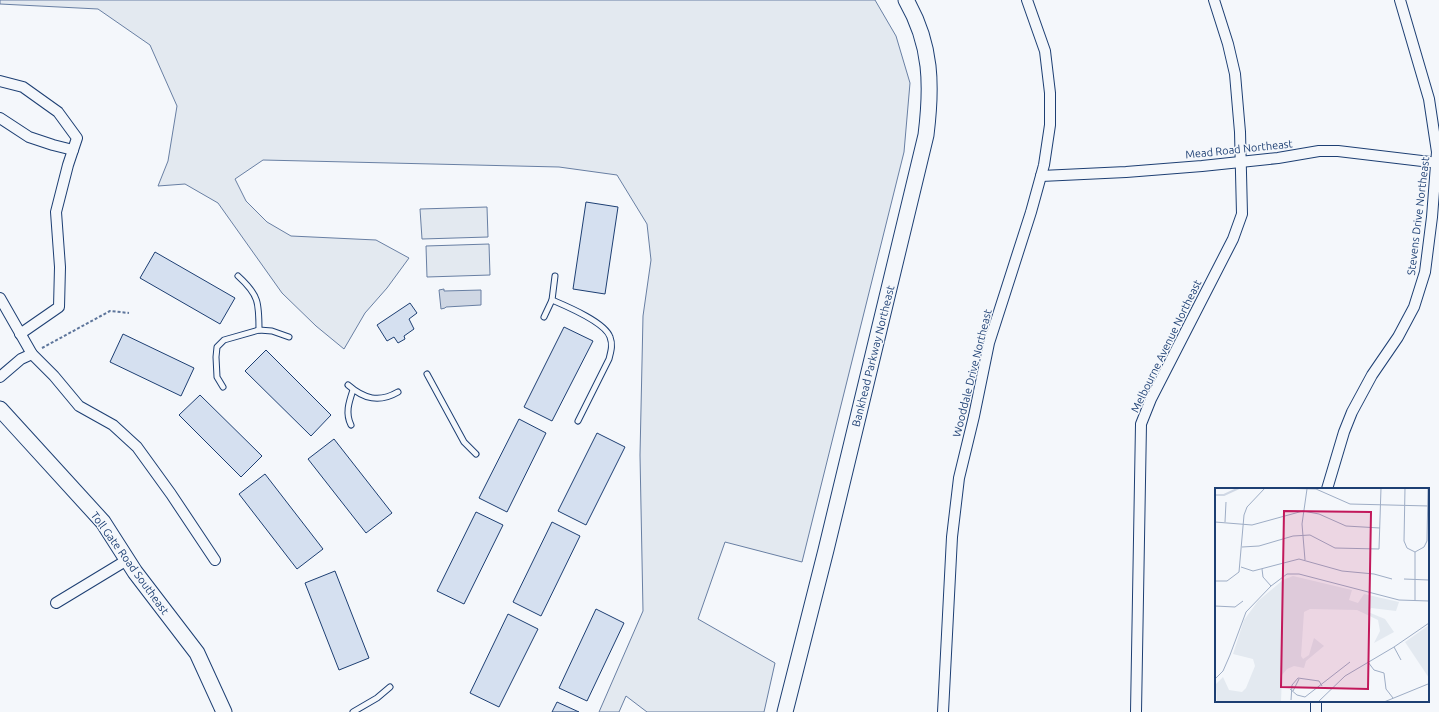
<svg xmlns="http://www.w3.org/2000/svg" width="1439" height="712" viewBox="0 0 1439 712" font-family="Ubuntu,sans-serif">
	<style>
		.green { fill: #e3e9f0; stroke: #687fa3 }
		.water { fill: #cfd7e4; stroke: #687fa3 }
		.building { fill: #d5e0f0; stroke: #1d3f73 }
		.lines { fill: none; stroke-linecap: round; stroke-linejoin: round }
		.lane-casing { stroke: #1d3f73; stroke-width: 7 }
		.street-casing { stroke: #1d3f73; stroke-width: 12 }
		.secondary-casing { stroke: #1d3f73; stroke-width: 17 }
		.path { stroke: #5e769c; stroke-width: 2; stroke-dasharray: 3 2; stroke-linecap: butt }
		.lane { stroke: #f4f7fb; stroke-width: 5 }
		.street { stroke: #f4f7fb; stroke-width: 10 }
		.secondary { stroke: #f4f7fb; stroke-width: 15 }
		.labels { text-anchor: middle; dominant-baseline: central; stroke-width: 3; stroke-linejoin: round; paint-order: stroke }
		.street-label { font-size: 11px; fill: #1d3f73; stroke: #f4f7fb }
		.inset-river { fill: none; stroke: #cfd7e4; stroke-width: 2 }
		.inset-road { fill: none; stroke: #9eadc5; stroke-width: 1 }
		.view { fill: #c2185b; fill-opacity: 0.15; stroke: #c2185b; stroke-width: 2 }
		.inset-edge { fill: none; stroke: #1d3f73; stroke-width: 2 }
	</style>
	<rect width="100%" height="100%" fill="#f4f7fb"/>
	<g class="green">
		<polygon points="0,0 875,0 896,36 910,83 904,152 802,562 725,542 698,619 775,663 764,712 647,712 626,696 619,712 599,712 643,611 640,455 643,316 651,260 647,224 617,175 559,167 263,160 235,179 246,201 267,222 291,236 376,240 409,258 387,288 365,313 344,349 316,326 282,293 218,203 185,184 158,186 168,161 177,106 150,45 98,9 0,4"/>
		<polygon points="487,207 488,237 422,239 420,209"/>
		<polygon points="489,244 490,275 427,277 426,246"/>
	</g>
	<polygon class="water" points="444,289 444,291 481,290 481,305 446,307 445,308 441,309 439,290"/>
	<g class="building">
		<polygon points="586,202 618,207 605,294 573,289"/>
		<polygon points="155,252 235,298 220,324 140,278"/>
		<polygon points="410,303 417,313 409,319 414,329 404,336 405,339 398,343 394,337 387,341 377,325"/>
		<polygon points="564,327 593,341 552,421 524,407"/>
		<polygon points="123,334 194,368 181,396 110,362"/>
		<polygon points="266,350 331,415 311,436 245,371"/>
		<polygon points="200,395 262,456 241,477 179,415"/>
		<polygon points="519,419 546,433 507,512 479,498"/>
		<polygon points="597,433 625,447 586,525 558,511"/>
		<polygon points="334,439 392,513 366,533 308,459"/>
		<polygon points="265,474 323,549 297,569 239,494"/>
		<polygon points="476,512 503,525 464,604 437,591"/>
		<polygon points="552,522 580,536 541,616 513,602"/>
		<polygon points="335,571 369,658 339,670 305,583"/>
		<polygon points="596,609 624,623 587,701 559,688"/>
		<polygon points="508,614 538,629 499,707 470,693"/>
		<polygon points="557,702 579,712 552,712"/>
	</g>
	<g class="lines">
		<g class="lane-casing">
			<g id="lane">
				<path d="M 238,276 C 259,295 259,303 259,330"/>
				<path d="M 552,300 C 566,306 605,322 610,337 C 613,345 611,351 609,359 L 578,421"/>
				<polyline points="544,317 552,300 555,276"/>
				<polyline points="427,374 464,442 476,454"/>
				<path d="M 348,385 C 364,399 379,403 398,392"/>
				<polyline points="223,387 217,377 216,357 217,347 224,340 259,330 272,331 289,337"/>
				<path d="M 351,425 C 345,413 349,402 353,390"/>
				<polyline points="353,712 377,698 390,687"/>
			</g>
		</g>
		<g class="street-casing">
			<g id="street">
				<polyline points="0,81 23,87 58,112 77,138 68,165 56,212 60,267 59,307 20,334"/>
				<polyline points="0,118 29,137 53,145 73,150"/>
				<polyline points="1041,176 1126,172 1202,166 1278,158 1319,151 1338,151 1439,163"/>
				<polyline points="0,298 32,354 54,376 79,406 113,425 137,447 171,494 215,560"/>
				<polyline points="0,377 21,359 32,354"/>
				<polyline points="1327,489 1344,432 1352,412 1372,375 1398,337 1414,307 1425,272 1432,217 1437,152 1429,99 1400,0"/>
				<polyline points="56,603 127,560"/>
				<polyline points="943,712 952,537 959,478 974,416 989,343 1031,212 1044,165 1050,125 1050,93 1045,51 1027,0"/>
				<polyline points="1136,712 1141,424 1151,399 1233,239 1242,214 1240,132 1235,74 1228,44 1214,0"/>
				<polyline points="1316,712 1316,701"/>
			</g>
		</g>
		<g class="secondary-casing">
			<g id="secondary">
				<polyline points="0,409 103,522 135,572 197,653 224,712"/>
				<path d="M 785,712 L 826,550 L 926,135 C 932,86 932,45 906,0"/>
			</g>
		</g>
		<polyline class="path" points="42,348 110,311 129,313"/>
		<use href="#lane" class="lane"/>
		<use href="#street" class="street"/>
		<use href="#secondary" class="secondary"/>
	</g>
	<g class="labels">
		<g class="street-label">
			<text transform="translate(1239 149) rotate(-6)">Mead Road Northeast</text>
			<text transform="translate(1418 216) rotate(-83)">Stevens Drive Northeast</text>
			<text transform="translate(1166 346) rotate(-64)">Melbourne Avenue Northeast</text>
			<text transform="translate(873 356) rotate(-76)">Bankhead Parkway Northeast</text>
			<text transform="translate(972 373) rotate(-76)">Wooddale Drive Northeast</text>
			<text transform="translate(130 563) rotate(54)">Toll Gate Road Southeast</text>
		</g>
	</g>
	<g transform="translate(1215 488)">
		<rect width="214" height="214" fill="#f4f7fb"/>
		<path d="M 78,88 L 137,102 L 134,112 L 143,115 L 149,106 L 184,114 L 181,123 L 156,120 L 153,124 L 170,131 L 179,144 L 159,155 L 165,143 L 163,132 L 142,122 L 95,121 L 89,124 L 86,168 L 88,171 L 94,167 L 99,150 L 109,158 L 91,173 L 89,180 L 79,178 L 72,181 L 67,187 L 66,214 L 2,214 L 1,196 L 8,189 L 14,202 L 27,204 L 31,200 L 40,178 L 38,171 L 18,166 L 29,132 L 43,113 L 68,92 ZM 214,137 L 214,190 L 190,154 Z" fill="#e3e9f0"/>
		<path class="inset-river" d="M 0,7 L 9,7 L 24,0"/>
		<path class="inset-road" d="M 60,0 L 101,1 L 135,16 L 214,18M 190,0 L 189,53 L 192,60 L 200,64M 0,34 L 37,37 L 88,23 L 104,26 L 131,38 L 165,40M 10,34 L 11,14M 27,59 L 44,58 L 78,48 L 95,47 L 120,60 L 164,61 L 166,0M 200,64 L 209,59 L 212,53 L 213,0M 90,72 L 87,36 L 92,1M 26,79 L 38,83 L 84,71 L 127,83 L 159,86 L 177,91M 47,81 L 48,89 L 56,98M 189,91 L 214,92M 0,93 L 12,93 L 24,84 L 29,27 L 32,19 L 50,0M 200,113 L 200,64M 0,118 L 20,119 L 28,113M 179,159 L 186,172M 153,174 L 159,182 L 169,185 L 171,201 L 178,210M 0,191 L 8,183 L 15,167 L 31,124 L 56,98 L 72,86 L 84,86 L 184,112 L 214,113M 75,201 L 82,207 L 90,209 L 135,174M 78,203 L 84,191M 76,212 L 77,197 L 83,190 L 104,193 L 107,198M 103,214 L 130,188 L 179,159 L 214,135M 169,214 L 213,196"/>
		<path class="view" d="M 69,23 L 156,24 L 153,201 L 66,199 Z"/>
		<rect width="214" height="214" class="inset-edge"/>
	</g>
</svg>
